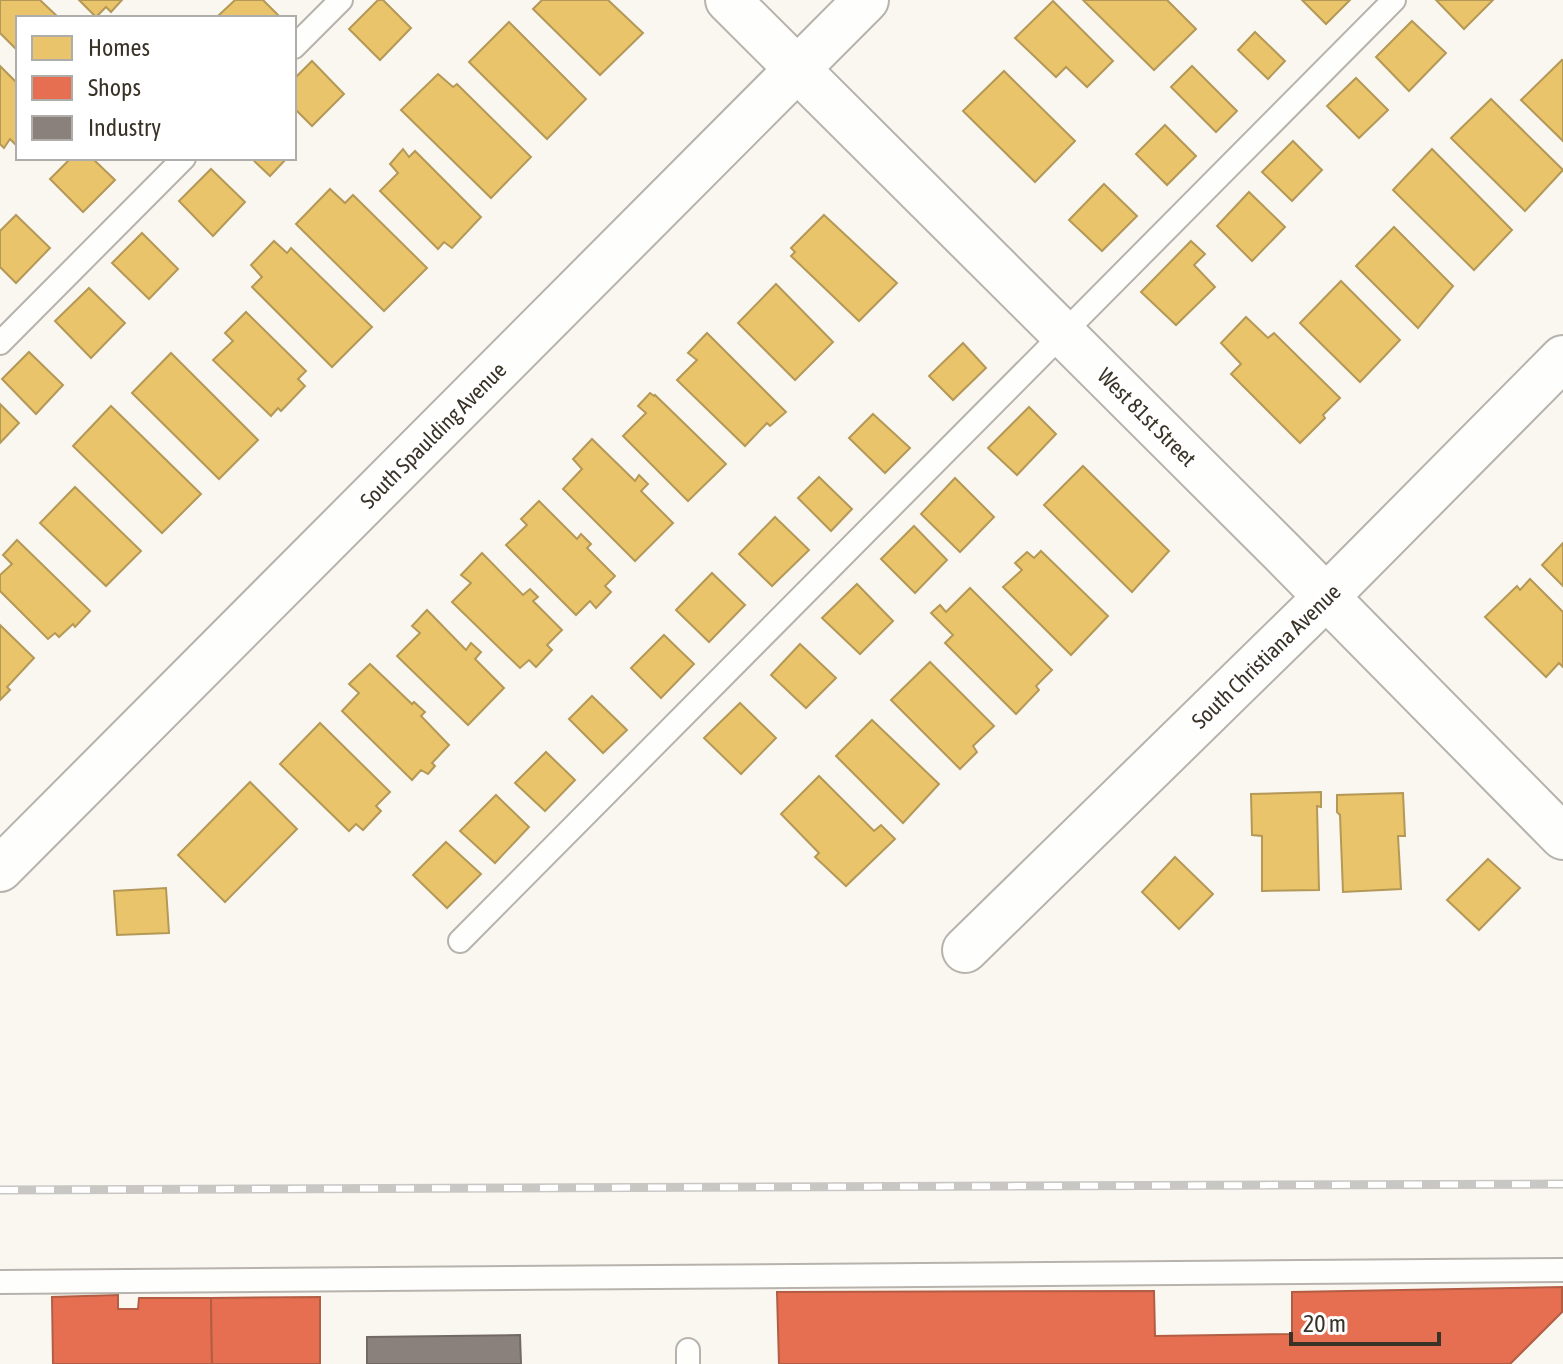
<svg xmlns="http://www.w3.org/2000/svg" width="1563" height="1364" viewBox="0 0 1563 1364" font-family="'Asap Condensed',sans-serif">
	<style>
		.homes { fill: #e9c46a; stroke: #b49856; stroke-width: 2 }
		.shops { fill: #e76f51; stroke: #b25d44; stroke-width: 2 }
		.industry { fill: #8a817c; stroke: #716962; stroke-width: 2 }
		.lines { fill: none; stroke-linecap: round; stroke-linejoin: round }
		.lane-casing { stroke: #b7b3ac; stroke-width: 26 }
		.street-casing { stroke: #b7b3ac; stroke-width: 48 }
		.lane { stroke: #fefefd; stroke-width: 22 }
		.street { stroke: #fefefd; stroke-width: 44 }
		.rail-casing { stroke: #c8c7c4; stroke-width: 9 }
		.rail { stroke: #fff; stroke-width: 6; stroke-dasharray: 18; stroke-linecap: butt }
		.labels { text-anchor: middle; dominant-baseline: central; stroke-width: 8; stroke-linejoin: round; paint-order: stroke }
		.street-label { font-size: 22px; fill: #383227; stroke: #fff }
	</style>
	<rect width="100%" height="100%" fill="#faf7f1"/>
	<g class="homes">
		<polygon points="0,0 40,0 59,18 18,18 18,51 0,33"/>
		<polygon points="79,0 122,0 111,12 106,7 96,17"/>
		<polygon points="235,0 263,0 280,17 222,18 219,15"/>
		<polygon points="378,0 383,0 411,28 380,60 349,29"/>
		<polygon points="542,0 608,0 643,33 600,75 533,9"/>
		<polygon points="1083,0 1167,0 1196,29 1154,70"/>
		<polygon points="1302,0 1350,0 1326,24"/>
		<polygon points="1436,0 1493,0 1464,29"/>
		<polygon points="1053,1 1113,61 1087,87 1066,67 1056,77 1015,38"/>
		<polygon points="1412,21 1446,53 1409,91 1376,57"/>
		<polygon points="509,22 586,99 547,139 469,62"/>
		<polygon points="1255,32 1285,61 1268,79 1238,50"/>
		<polygon points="1562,60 1563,61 1563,141 1521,100"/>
		<polygon points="312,61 344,94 312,126 294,108 294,79"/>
		<polygon points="0,66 18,84 18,147 10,139 4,148 0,144"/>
		<polygon points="1192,66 1237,111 1216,132 1171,87"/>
		<polygon points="1004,71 1075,141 1035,182 963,111"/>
		<polygon points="438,74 453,87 457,84 531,157 491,198 401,110"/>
		<polygon points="1356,78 1388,110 1359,138 1327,106"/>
		<polygon points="1491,99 1563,170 1525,211 1451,138"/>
		<polygon points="1165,125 1196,156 1167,185 1136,154"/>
		<polygon points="1293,141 1322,170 1292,201 1262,172"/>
		<polygon points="403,149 409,157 415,151 481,217 452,248 444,242 438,249 380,191 398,173 390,164"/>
		<polygon points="1432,149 1512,230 1474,270 1393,190"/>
		<polygon points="71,158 92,158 115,180 83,212 50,179"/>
		<polygon points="251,158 287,158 270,176"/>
		<polygon points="211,169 245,202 213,236 179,201"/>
		<polygon points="1104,184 1137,216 1102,251 1069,220"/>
		<polygon points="330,189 345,203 353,195 427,268 384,311 296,224"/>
		<polygon points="1249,192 1285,227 1252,261 1217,226"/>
		<polygon points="16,215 50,248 16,283 0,267 0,231"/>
		<polygon points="824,215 897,283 859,321 791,256 795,252 791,248"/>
		<polygon points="1394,227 1453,286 1418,328 1356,266"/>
		<polygon points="142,233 178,269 149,299 112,263"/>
		<polygon points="274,241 287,253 291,248 372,327 332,367 252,287 262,277 251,265"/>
		<polygon points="1191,241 1205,254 1194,265 1215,287 1176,325 1141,292"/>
		<polygon points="1341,281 1400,340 1360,382 1300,323"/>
		<polygon points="776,284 833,342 795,380 738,323"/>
		<polygon points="89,288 125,323 91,358 55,321"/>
		<polygon points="246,312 306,371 298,379 305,386 281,411 278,408 271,416 213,360 233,341 225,333"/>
		<polygon points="1246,317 1268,338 1274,333 1340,398 1323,415 1325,418 1300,443 1231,374 1241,364 1221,343"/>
		<polygon points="707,333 786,412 770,426 767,423 745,446 677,380 697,360 688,353"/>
		<polygon points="963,343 986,368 953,400 929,376"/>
		<polygon points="29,352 63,385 36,414 2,379"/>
		<polygon points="171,353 258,440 219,479 132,393"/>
		<polygon points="650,393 654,396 655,395 726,464 688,501 623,436 646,413 638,406"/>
		<polygon points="0,404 19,423 0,443"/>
		<polygon points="111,406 201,494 162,533 73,446"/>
		<polygon points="1029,407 1056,434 1017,475 988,448"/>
		<polygon points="873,414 910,448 885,473 849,438"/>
		<polygon points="592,439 635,481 639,475 648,484 641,491 673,523 635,561 563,489 582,469 573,459"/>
		<polygon points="1083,466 1169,551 1132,592 1044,505"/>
		<polygon points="819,477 852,509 831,531 798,498"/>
		<polygon points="955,478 994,517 960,552 921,514"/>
		<polygon points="75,487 141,551 106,586 40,523"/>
		<polygon points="539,501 577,539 581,534 591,544 587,548 615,576 605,586 611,592 596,608 590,601 576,615 506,545 527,525 521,519"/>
		<polygon points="775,517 809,550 772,586 739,554"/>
		<polygon points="914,526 947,560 915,593 881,559"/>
		<polygon points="17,540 90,611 75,627 73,624 59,637 55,633 48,639 0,591 0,575 12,564 3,555"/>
		<polygon points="1563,543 1563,586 1542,565"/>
		<polygon points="1041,551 1108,616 1071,655 1003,587 1022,570 1015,563 1027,552 1034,558"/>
		<polygon points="482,553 523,595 530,589 538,597 533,601 562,630 547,645 552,650 536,667 529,660 520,668 452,602 471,583 461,575"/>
		<polygon points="712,573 745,605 709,642 676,610"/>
		<polygon points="1530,579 1563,612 1563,667 1559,663 1546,677 1485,617 1517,586 1520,590"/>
		<polygon points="857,584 893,621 860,654 822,618"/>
		<polygon points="970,588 1052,670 1036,686 1039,690 1016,714 945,643 953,635 931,613 940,605 946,612"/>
		<polygon points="427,610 466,650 471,643 481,652 475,659 504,688 468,725 397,656 420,633 412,626"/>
		<polygon points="0,625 34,658 7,687 10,690 0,700"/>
		<polygon points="664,635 694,664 661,698 631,668"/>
		<polygon points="800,644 836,678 806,708 771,675"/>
		<polygon points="930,662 994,726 973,746 977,752 960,769 891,700"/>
		<polygon points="370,664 412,704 414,702 425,712 421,716 449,745 432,763 435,766 428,774 421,770 412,780 342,711 359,693 349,684"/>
		<polygon points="592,696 627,730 603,753 569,719"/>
		<polygon points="740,703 776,738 741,774 704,738"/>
		<polygon points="872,720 939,784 903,823 836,756"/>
		<polygon points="320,723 390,792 376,806 381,811 363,830 356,824 349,831 280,764"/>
		<polygon points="546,752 575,780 545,811 515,783"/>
		<polygon points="819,776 874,831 881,825 895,839 846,886 815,857 819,853 781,814"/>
		<polygon points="250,782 297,829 225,902 178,855"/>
		<polygon points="1321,792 1321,807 1317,806 1319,890 1262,891 1262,836 1252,835 1251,794"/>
		<polygon points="1403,793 1405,836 1398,836 1401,889 1343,892 1340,815 1337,812 1337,795"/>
		<polygon points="496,795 529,827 495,863 460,831"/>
		<polygon points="446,842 481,874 447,908 413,875"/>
		<polygon points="1175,857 1213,894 1179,929 1142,892"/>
		<polygon points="1488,859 1520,888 1479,930 1447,900"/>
		<polygon points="166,888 169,933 117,935 114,891"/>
	</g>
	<g class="shops">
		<polygon points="1562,1287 1562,1312 1510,1364 779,1364 777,1292 1154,1291 1155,1336 1292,1334 1292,1292"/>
		<polygon points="118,1295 118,1309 138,1309 139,1298 211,1298 212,1364 53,1364 52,1297"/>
		<polygon points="320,1297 320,1364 212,1364 211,1298"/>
	</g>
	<polygon class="industry" points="520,1335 521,1364 367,1364 367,1337"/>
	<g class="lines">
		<g class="lane-casing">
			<g id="lane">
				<polyline points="294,47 341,0"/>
				<polyline points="0,343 184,158"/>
				<polyline points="460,941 1394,0"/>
				<polyline points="0,1282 1563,1270"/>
				<polyline points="688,1364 688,1350"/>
			</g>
		</g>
		<g class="street-casing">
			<g id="street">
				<polyline points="728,0 1282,552 1563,837"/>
				<polyline points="0,869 866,0"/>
				<polyline points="965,950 1326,597 1563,358"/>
			</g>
		</g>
		<use href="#lane" class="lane"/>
		<use href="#street" class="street"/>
		<g class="rail-casing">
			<polyline id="rail" points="0,1190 1563,1184"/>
		</g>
		<use href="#rail" class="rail"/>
	</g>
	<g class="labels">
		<g class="street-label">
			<text transform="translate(1147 417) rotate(45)">West 81st Street</text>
			<text transform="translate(433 435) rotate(-45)">South Spaulding Avenue</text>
			<text transform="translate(1266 656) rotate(-44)">South Christiana Avenue</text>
		</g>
	</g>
	<rect x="16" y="16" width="280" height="144" fill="#ffffff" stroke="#afada9" stroke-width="2"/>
	<rect x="32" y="36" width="40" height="24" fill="#e9c46a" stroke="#afada9" stroke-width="2"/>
	<text x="88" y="56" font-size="24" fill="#383227">Homes</text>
	<rect x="32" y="76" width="40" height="24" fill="#e76f51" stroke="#afada9" stroke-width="2"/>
	<text x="88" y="96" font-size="24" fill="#383227">Shops</text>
	<rect x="32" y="116" width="40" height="24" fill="#8a817c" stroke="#afada9" stroke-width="2"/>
	<text x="88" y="136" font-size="24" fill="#383227">Industry</text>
	<path d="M1291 1332v12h148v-12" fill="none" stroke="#383227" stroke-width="4"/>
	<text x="1303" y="1332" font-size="24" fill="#383227" stroke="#ffffff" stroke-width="6" paint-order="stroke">20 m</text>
</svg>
